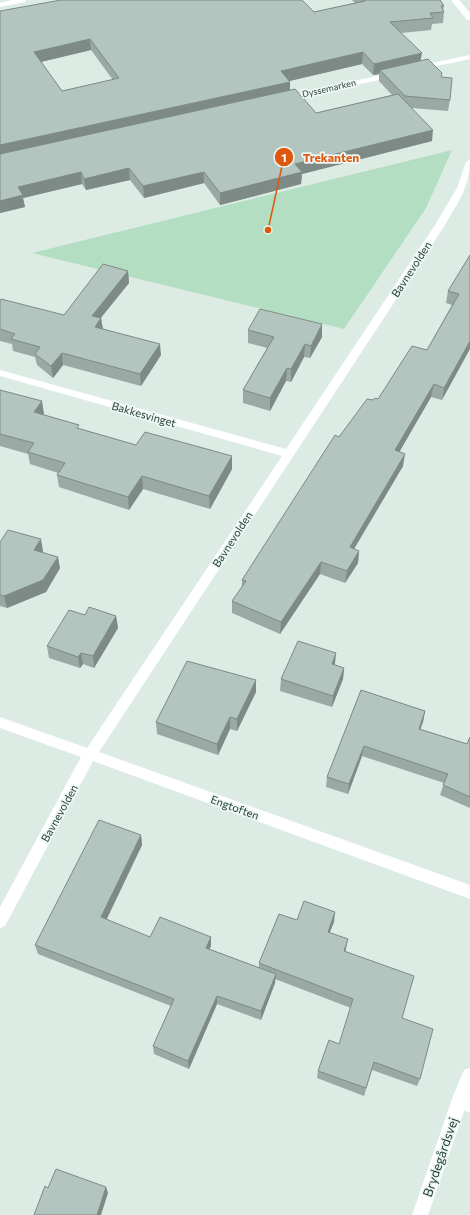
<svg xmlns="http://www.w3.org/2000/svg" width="470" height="1215" viewBox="0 0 470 1215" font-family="Commissioner,sans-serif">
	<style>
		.green { fill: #b4dec1 }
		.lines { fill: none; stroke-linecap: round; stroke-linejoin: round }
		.lane { fill: #fff; fill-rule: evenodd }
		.street { fill: #fff; fill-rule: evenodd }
		.wall { fill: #99a9a3; fill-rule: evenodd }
		.shaded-wall { fill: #7d8a85 }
		.building { fill: #b2c5be; stroke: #7d8a85; fill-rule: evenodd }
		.labels { text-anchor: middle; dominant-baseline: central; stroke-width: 3.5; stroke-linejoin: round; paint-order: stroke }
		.far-street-label { font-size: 9px; fill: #1e3b34; stroke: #eef7f3 }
		.street-label { font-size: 11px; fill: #1e3b34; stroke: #eef7f3 }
		.near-street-label { font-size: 13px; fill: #1e3b34; stroke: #eef7f3 }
		.leader { fill: none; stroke: #de580e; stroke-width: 1.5 }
		.callout-dot { fill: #de580e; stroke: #eef7f3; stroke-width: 1.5 }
		.mark-label { font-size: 12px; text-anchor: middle; font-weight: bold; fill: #fff }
		.callout-label { font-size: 12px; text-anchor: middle; font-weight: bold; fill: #de580e; stroke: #eef7f3; stroke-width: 3.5; stroke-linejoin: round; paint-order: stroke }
	</style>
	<rect width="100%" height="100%" fill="#ddebe5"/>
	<polygon class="green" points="452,150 426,208 344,329 32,253"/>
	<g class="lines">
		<polygon class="lane" points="460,1091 470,1096 470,1113 454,1105 452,1099 454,1093"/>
		<g class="street">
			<polygon points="12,0 26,0 25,2 0,7 0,3"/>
			<polygon points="451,0 459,0 470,13 470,20 467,20"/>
			<polygon points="470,55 470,59 418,70 414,68 418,66"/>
			<polygon points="395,72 398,72 398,76 286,100 282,98 286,96"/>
			<path d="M 470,159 C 470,187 458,202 445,225 L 99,752 L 470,885 L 470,899 L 93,761 L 5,926 L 0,928 L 0,907 L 81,757 L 0,728 L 0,717 L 87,748 L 282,456 L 0,376 L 0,370 L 286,449 L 435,225 L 457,188 L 466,162 Z"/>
			<polygon points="470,1068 470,1094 428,1215 412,1215 452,1099 464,1070"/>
		</g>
	</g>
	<g class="wall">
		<path d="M 352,0 L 440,0 L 444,6 L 443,10 L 444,12 L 443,23 L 432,24 L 431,30 L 401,33 L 421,61 L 441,77 L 450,100 L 448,111 L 412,108 L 432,141 L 302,174 L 301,184 L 220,205 L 204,183 L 144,198 L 130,180 L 86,190 L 82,184 L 23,198 L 25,207 L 0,213 L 0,11 L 314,12 L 355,3 ZM 91,50 L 113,80 L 62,91 L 41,62 ZM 362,64 L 373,75 L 379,74 L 379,81 L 392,95 L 316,113 L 290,90 L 289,81 Z"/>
		<polygon points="470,255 442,400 431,397 399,452 403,466 354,549 359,551 358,563 345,583 320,574 280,634 232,613 232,601 242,586 242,580 339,437 373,400 378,399 427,350 452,305 446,303 448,291"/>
		<polygon points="128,271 129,283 101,318 103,329 161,355 141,386 63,365 53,378 37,365 35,357 13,351 12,344 0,341 0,301 64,315"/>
		<polygon points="248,330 322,337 310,358 304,357 291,382 286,381 270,411 243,403 243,390 267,348 248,343"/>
		<polygon points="0,390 44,414 43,415 80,429 136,445 232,469 210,509 143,489 129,510 59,487 57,475 58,473 30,464 28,454 0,446"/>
		<polygon points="0,542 43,551 43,552 60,568 46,592 7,608 0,606"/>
		<polygon points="85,615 116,616 118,628 94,668 83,664 80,668 49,658 47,646"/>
		<polygon points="335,665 344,668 343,679 332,707 280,691 281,679"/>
		<polygon points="361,690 425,711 423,722 420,729 467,744 470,737 470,808 440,795 444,783 362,756 348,794 326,787 327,777"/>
		<polygon points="256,692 237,731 230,729 218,755 157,734 156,722"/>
		<polygon points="141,835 142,845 106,920 150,937 211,937 211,946 209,949 259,968 259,963 297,920 334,922 330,932 346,949 345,951 402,1018 420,1079 417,1086 372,1070 364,1096 317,1078 318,1071 339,1044 351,1008 275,979 275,983 261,1020 217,1004 189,1069 154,1054 153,1046 171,1006 38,954 35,945"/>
	</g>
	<g class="shaded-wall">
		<polygon points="90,39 91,50 36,63 34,52"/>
		<polygon points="363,52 362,64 281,83 281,71"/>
		<polygon points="422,53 420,64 380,70 379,74 373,75 374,64"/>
		<polygon points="290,82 290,93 0,157 0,145"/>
		<polygon points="433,130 432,141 302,174 301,184 220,205 220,193 295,164"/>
		<polygon points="129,168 130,180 86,190 84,179"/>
		<polygon points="81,172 82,184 23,198 25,207 0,213 0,201 18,187"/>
		<polygon points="204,172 204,183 144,198 143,186"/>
		<polygon points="128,271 129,283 93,327 92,316"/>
		<polygon points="101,318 103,330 95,327"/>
		<polygon points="322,324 322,337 310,358 311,346"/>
		<polygon points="470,341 470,349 442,400 444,388"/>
		<polygon points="160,344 161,355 141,386 140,374"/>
		<polygon points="305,344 304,357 291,382 291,369"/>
		<polygon points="62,353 63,365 53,378 51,366"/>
		<polygon points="287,368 286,381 270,411 270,398"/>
		<polygon points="434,384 431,397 393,463 395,450"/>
		<polygon points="42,401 44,414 37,425 34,412"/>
		<polygon points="405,454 403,466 348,559 350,547"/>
		<polygon points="232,456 232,469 210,509 209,496"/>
		<polygon points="142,476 143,489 129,510 128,497"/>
		<polygon points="41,539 43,551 37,562 34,550"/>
		<polygon points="359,551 358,563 345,583 347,571"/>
		<polygon points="58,557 60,568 46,592 7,608 4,596"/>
		<polygon points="321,562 320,574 280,634 281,622"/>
		<polygon points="116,616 118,628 94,668 93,656"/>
		<polygon points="81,653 83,664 80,668 78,657"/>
		<polygon points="336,653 335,664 330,675 332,664"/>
		<polygon points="344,668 343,679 332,707 333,696"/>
		<polygon points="256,680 256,692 237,731 237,719"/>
		<polygon points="425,711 423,722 417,739 419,729"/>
		<polygon points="230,717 230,729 218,755 217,744"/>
		<polygon points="364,746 362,756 348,794 349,784"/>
		<polygon points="141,835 142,845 103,927 101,917"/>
		<polygon points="335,912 334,922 326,941 328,932"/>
		<polygon points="211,937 211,946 206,957 206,948"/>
		<polygon points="348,939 346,949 342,960 344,951"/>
		<polygon points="276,974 275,983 261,1020 261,1011"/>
		<polygon points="217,996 217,1004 189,1069 188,1061"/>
		<polygon points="106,1187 108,1193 101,1215 97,1215"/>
	</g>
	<g class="building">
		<path d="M 61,0 L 302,0 L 314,12 L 365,1 L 364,0 L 440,0 L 444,6 L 441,6 L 444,12 L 430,13 L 433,18 L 390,22 L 422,53 L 374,64 L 363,52 L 281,71 L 290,82 L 0,145 L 0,11 ZM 90,39 L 119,78 L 62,91 L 34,52 Z"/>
		<polygon points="428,59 442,73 441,77 452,78 450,100 405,96 380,70"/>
		<polygon points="295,89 316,113 398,94 433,130 295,164 302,172 220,193 204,172 143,186 129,168 84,179 81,172 18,187 23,195 0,201 0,154"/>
		<polygon points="470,255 470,341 444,388 434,384 395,450 405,454 350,547 359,551 347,571 321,562 281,622 232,601 246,581 242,580 335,435 339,437 367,399 373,400 375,398 378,399 412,346 427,350 459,294 448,291"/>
		<polygon points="103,264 128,271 92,316 101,318 95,327 160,344 140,374 62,353 51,366 35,354 40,347 11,339 15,334 0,329 0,301 1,299 64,315"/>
		<polygon points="260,309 322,324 311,346 305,344 291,369 287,368 270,398 243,390 274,337 248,330"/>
		<polygon points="0,390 42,401 34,412 79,425 77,428 136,445 145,432 232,456 209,496 142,476 128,497 57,475 65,463 28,452 34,443 0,434"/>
		<polygon points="8,530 41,539 34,550 58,557 43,580 4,596 0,595 0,542"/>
		<polygon points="89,607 116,616 93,656 81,653 78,657 47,646 69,610 85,615"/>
		<polygon points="298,641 336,653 332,664 344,668 333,696 281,679"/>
		<polygon points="187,661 256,680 237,719 230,717 217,744 156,722"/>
		<polygon points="361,690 425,711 419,729 467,744 470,737 470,797 443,785 448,774 364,746 349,784 327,777"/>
		<polygon points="99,820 141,835 101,917 150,937 160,917 211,937 206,948 276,974 261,1011 217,996 188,1061 153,1046 174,999 35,945"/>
		<polygon points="304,901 335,912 328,932 348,939 344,951 414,976 402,1018 433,1029 420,1079 374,1062 366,1088 318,1071 329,1040 339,1044 353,999 259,963 279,914 297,920"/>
		<polygon points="56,1169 106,1187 97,1215 34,1215 45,1186 48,1188"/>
	</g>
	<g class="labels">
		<g class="far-street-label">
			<text transform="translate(329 88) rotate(-13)">Dyssemarken</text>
		</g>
		<g class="street-label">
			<text transform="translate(411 269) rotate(-57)">Bavnevolden</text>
			<text transform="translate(144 414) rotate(16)">Bakkesvinget</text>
			<text transform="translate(232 539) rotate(-57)">Bavnevolden</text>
			<text transform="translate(235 807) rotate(20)">Engtoften</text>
			<text transform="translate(59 813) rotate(-61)">Bavnevolden</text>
		</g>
		<g class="near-street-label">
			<text transform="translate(440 1157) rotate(-71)">Brydegårdsvej</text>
		</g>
	</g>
	<path class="leader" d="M268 230L284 157"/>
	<g class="callout-dot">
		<circle cx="268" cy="230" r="4"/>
		<circle cx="284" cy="157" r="10"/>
	</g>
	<g class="mark-label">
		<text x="284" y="162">1</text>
	</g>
	<g class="callout-label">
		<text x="331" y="162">Trekanten</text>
	</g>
</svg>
